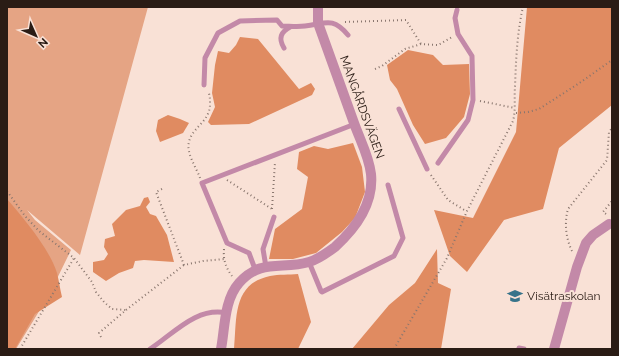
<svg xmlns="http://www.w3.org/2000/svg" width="619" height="356" viewBox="0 0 619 356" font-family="Raleway,sans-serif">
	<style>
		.green { fill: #e5a484 }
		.forest { fill: #e08b61 }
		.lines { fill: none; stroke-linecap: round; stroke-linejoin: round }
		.path { stroke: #89766e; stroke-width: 2; stroke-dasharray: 1 3; stroke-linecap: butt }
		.lane { stroke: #c389a8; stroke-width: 5 }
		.street { stroke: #c389a8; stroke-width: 10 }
		.labels { text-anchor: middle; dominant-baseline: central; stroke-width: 4; stroke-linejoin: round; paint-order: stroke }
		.street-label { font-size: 12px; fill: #2a1c15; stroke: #f9e1d6 }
		.poi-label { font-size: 12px; fill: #2a1c15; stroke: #f9e1d6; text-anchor: start }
	</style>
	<rect width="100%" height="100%" fill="#f9e1d6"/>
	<polygon class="green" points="7,7 148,7 80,255 27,210 35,220 71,250 49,295 16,349 7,349"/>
	<g class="forest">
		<polygon points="527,7 612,7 612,105 559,148 543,209 504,220 467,272 450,256 434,210 473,218 516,132"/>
		<polygon points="240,37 258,39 299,89 311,83 315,89 312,95 249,124 211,125 208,122 215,107 212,93 215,65 218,51 229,53 236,45"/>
		<polygon points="408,50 433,55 443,65 469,64 470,94 464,117 446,138 425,144 413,125 397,89 390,80 387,65"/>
		<polygon points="168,115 180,119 189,123 183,133 160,142 156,131 158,120"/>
		<polygon points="353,143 362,167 365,192 355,218 342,232 316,253 293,259 269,259 275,229 302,209 308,177 297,169 299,152 314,146 328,149"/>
		<polygon points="148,197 150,202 146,207 150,214 156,216 167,235 174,262 144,260 135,261 133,268 119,273 106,281 93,272 93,262 104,260 108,254 104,247 105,239 115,236 112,224 126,210 140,206 144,198"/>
		<path d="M 7,199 C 24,219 49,248 57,273 C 59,281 60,289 62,297 L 35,314 L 15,349 L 7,349 Z"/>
		<polygon points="437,249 438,283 451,289 441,349 352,349 389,305 415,283"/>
		<path d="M 298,274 L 311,322 L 298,349 L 234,349 C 237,319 232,284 270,276 C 279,274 289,275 298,274 Z"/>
	</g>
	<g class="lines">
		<g class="path">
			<polyline points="345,22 406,20 421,44"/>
			<polyline points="375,69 382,66 405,49 421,44 438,45 452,37"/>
			<polyline points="480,101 515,108"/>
			<polyline points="516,113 528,112 539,109 581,82 612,60"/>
			<polyline points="431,175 448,200 466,211"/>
			<path d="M 200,178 C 196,167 186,153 189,142 C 192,127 210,122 210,104 C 210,99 210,95 208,91"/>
			<polyline points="227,180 272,209 273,210"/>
			<polyline points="162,189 156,192 184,265 203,261 224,259"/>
			<polyline points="7,191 25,216 39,231 74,258 92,282 96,292 104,302 112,309 126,310"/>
			<polyline points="272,209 275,162"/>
			<polyline points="606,214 603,212 612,201"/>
			<path d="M 224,249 C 223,260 226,268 232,276"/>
			<path d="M 572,251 C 566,239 564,223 568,209 L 607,160 L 609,132 L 612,128"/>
			<polyline points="101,337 99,333 126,310 184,265"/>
			<polyline points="20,349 74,258"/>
			<path d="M 394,349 L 447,258 L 467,211 L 513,121 C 516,110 514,98 515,87 C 516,60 517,33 523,7"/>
		</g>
		<g class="lane">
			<path d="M 284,48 C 278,38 281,32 290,27"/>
			<path d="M 204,85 L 205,58 L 218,33 L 240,21 L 277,20 L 282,26 C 289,26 297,27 305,26 C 325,24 332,16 348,35"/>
			<polyline points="399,109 427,169"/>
			<polyline points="438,163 468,120 473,100 472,56 458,34 455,18 457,10"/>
			<polyline points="309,262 321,291 322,292 394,256 403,238 388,185"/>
			<polyline points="266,267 263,249 274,217"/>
			<polyline points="255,269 249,253 227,243 202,183 355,124"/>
			<polyline points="519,348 524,349"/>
			<path d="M 150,349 C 173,334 197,306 227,313"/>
		</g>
		<g class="street">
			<path d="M 221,349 C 225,328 224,300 239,283 C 261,258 282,270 309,262 C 319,259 327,253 335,247 C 356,228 374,204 371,174 C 369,156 360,140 354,123 C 342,89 330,56 318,23 L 318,7"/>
			<polyline points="554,349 577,267 586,243 593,235 609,224"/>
		</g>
	</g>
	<defs>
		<g id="school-bare" transform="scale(1.2)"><path d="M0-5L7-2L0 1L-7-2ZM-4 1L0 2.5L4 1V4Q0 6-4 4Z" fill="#37738a" stroke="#f9e1d6" stroke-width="2.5" paint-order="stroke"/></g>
	</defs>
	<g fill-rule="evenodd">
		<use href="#school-bare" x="515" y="296"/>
	</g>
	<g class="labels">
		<g class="street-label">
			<text transform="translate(362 107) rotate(70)">MANGÅRDSVÄGEN</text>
		</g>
		<g class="poi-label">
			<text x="527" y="296">Visätraskolan</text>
		</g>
	</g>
	<rect width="619" height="356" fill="none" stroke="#2a1c15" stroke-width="16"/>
	<g transform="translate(36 36) rotate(135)" stroke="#f9e1d6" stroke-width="3" paint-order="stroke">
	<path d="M0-3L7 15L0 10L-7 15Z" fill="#2a1c15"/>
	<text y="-6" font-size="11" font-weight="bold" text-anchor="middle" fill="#2a1c15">N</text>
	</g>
</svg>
